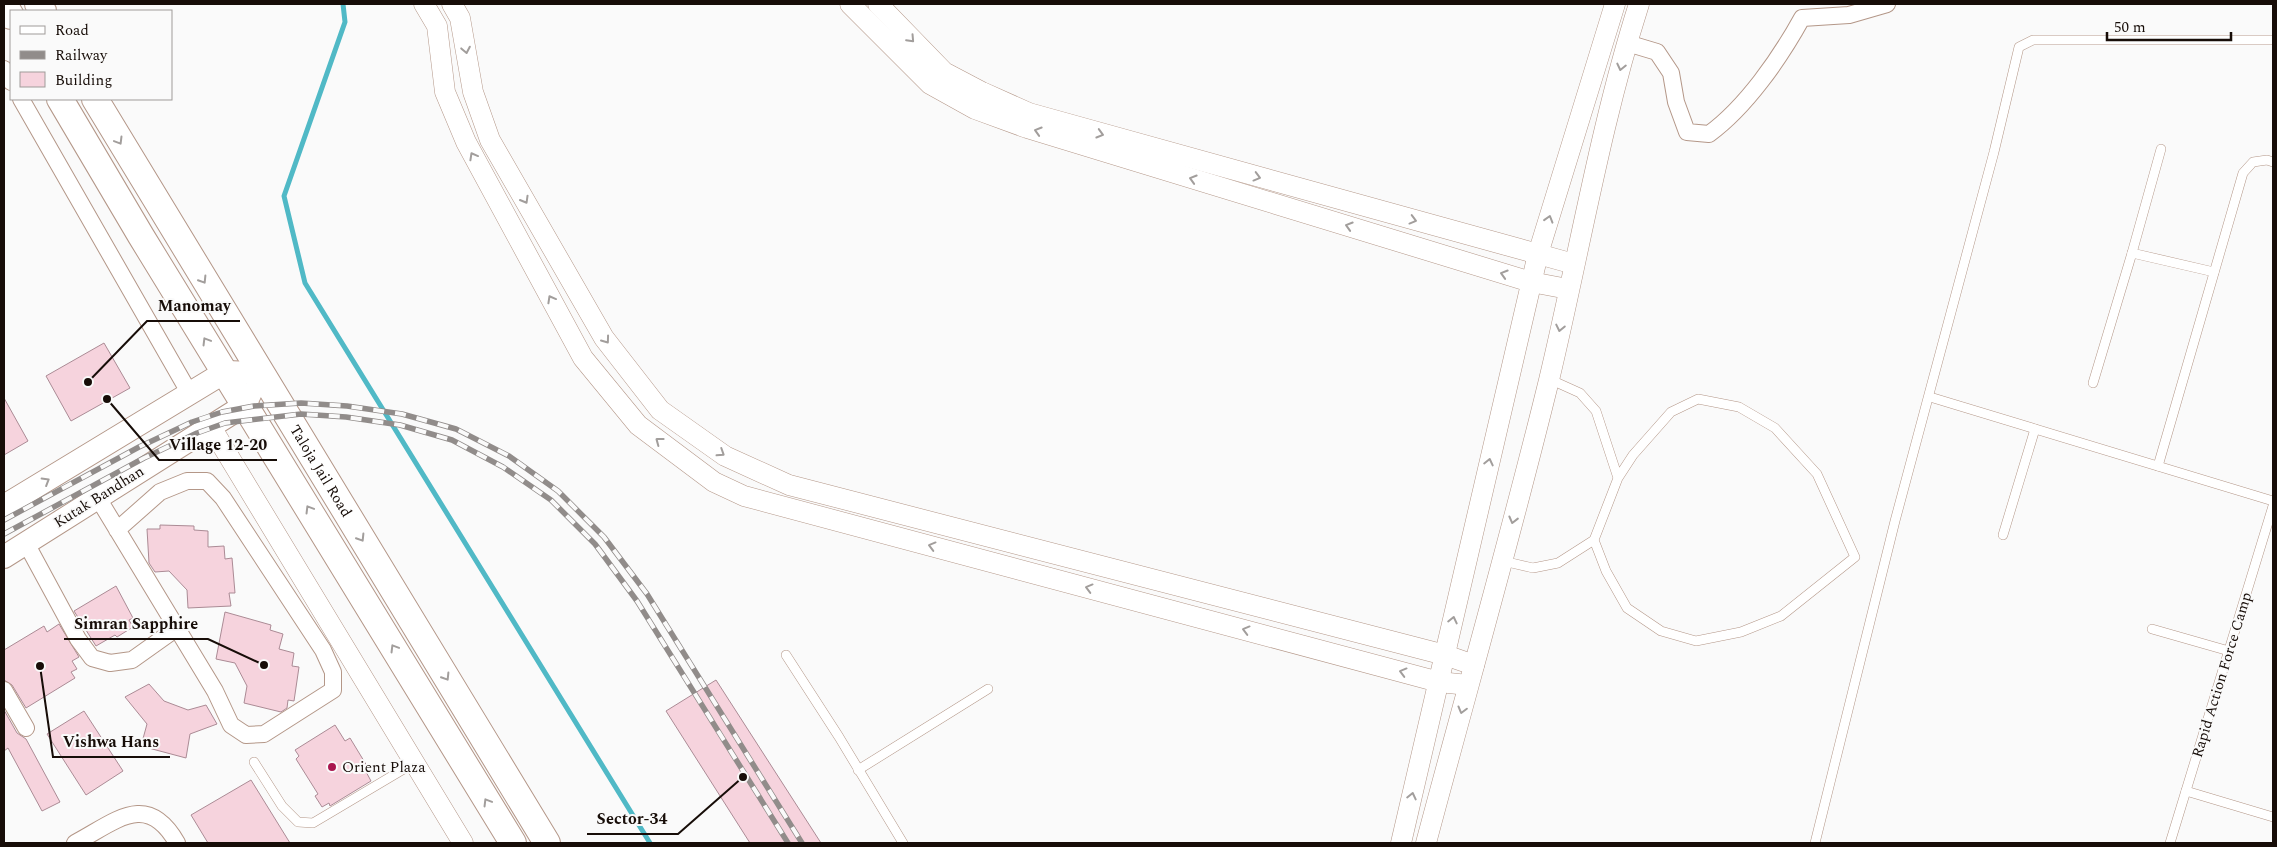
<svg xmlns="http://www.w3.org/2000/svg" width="2277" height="847" viewBox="0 0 2277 847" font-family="Spectral,serif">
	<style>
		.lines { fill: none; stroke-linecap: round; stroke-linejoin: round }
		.stream { stroke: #50b9c6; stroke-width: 5 }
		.building { fill: #f6d3dd; stroke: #ab8b95 }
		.service-casing { stroke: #b49788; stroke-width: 10 }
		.minor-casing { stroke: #b49788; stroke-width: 18 }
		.tertiary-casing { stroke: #b49788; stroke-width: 21 }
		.secondary-casing { stroke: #b49788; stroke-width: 24 }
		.primary-casing { stroke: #b49788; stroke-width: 28 }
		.service { stroke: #fff; stroke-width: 9 }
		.minor { stroke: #fff; stroke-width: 16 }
		.tertiary { stroke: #fff; stroke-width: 20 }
		.secondary { stroke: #fff; stroke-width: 22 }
		.primary { stroke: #fff; stroke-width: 26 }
		.rail-casing { stroke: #918c8a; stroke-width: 5.5 }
		.rail { stroke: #fafafa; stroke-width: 4; stroke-dasharray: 11; stroke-linecap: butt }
		.oneway { stroke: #a29e9c }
		.poi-dot { fill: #a9164f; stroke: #fafafa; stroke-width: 2 }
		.labels { text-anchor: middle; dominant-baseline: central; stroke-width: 4; stroke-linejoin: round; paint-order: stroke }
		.street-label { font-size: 15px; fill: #170d08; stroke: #fafafa }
		.poi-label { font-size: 15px; fill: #170d08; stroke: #fafafa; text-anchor: start }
		.leader { fill: none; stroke: #170d08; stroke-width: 2 }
		.callout-dot { fill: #170d08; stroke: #fafafa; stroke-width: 2 }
		.callout-label { font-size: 16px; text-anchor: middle; font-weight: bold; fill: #170d08; stroke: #fafafa; stroke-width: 4; stroke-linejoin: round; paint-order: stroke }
	</style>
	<rect width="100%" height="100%" fill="#fafafa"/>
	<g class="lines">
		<polyline class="stream" points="343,4 345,22 284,196 305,283 650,843"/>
	</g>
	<g class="building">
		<polygon points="104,343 130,388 71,421 46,376"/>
		<polygon points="4,398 28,441 4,455"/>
		<polygon points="160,525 194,526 194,530 208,531 208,547 224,546 225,559 232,558 235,593 229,593 231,606 188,608 187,590 169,571 155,572 149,563 147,529 160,529"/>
		<polygon points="116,586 133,618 129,620 133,627 117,637 115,635 96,646 74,611"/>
		<polygon points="225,612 271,625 270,630 283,634 279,649 294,653 292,666 299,667 294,701 288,700 287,708 281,712 244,703 247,686 235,663 216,659"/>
		<polygon points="59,624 79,657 72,661 77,669 71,672 75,678 26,708 12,685 4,680 4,650 44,626 47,632"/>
		<polygon points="716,680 821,843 750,843 666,711"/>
		<polygon points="149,684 164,701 188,710 206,705 217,724 190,734 186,758 141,746 147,724 125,697"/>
		<polygon points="4,710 17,733 26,739 60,802 42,811 8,748 4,751"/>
		<polygon points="84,711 123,771 86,795 47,734"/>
		<polygon points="335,725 345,741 350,738 367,766 364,768 371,781 330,806 329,803 322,807 315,796 318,794 296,759 299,756 295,750"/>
		<polygon points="251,780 290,843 208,843 191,815"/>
	</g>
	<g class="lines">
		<g class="service-casing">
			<g id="service">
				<polyline points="2161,149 2132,253 2214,272"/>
				<polyline points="1549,379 1580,393 1596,411 1618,478 1633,455 1671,412 1698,399 1739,407 1775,428 1817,474 1855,557 1781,616 1741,632 1696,641 1661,631 1627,608 1606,571 1594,540 1618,478"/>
				<polyline points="2093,383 2132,253"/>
				<polyline points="1930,397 2273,501"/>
				<polyline points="2158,466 2243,173 2253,162 2267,160 2273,162"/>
				<polyline points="2003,535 2035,429"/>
				<polyline points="1503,561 1533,568 1558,563 1594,540"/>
				<polyline points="2152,629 2229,651"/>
				<polyline points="786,655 839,737 903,843"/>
				<polyline points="254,762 282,806 298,822 313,823 414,763"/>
				<polyline points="858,770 988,689"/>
				<polyline points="2186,791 2273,817"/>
				<polyline points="1815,843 1895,521 1994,152 2019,47 2033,40 2273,40"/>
				<polyline points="2170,843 2273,506"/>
			</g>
		</g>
		<g class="minor-casing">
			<g id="minor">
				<path d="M 1627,43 L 1657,52 L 1671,73 L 1676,102 L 1687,132 L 1709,134 C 1746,107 1780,58 1802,18 L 1849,15 L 1887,4"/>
				<polyline points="4,69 11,82"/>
				<polyline points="21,99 190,394"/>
				<polyline points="98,498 215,691 231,725 246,735 264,734 333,690 333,672 323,650 223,498 207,481 187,481 160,492 117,530"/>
				<polyline points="26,543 78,639 92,658 110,663 132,660 177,628"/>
				<polyline points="4,690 26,728"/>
				<path d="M 75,843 C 115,822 147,790 177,843"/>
			</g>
		</g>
		<g class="tertiary-casing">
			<g id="tertiary">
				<polyline points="424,4 437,26 445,92 466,142 583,358 638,425 714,482 744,496 1439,682 1468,685"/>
				<polyline points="452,4 460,18 473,92 490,140 604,338 660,410 725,456 789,485 1445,655 1474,665"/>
				<polyline points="850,4 930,84 975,109 1027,128 1531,282 1568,289"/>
				<polyline points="878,4 944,72 982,92 1029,113 1574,264"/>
				<polyline points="211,427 463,843"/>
				<polyline points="1401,843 1538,254 1615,4"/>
				<path d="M 1426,843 C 1467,689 1511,536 1549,380 C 1579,255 1600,126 1639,4"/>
			</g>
		</g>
		<g class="secondary-casing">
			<polyline id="secondary" points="4,506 225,372 260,373 245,405 4,557"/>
		</g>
		<g class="primary-casing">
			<g id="primary">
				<polyline points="4,4 11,16"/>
				<polyline points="38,4 43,11"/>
				<polyline points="60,99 141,236 513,843"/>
				<path id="s1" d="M 95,99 L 547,843"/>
			</g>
		</g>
		<use href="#service" class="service"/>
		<use href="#minor" class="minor"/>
		<use href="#tertiary" class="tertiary"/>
		<use href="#secondary" class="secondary"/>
		<use href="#primary" class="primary"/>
		<g class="rail-casing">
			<g id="rail">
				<polyline points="4,520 139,447 192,422 222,412 254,406 301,403 347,406 402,414 456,429 509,456 558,491 604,537 647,594 802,843"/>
				<polyline points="4,534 144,458 197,433 225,423 301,414 346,417 400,425 452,440 503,467 551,500 595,544 637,601 788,843"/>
			</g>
		</g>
		<use href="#rail" class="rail"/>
	</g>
	<defs><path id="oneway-chevron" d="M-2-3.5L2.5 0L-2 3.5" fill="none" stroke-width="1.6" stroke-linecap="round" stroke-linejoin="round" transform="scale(1.25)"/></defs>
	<g class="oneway">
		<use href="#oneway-chevron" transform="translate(911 39) rotate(47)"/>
		<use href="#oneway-chevron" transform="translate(466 50) rotate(79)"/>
		<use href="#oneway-chevron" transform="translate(1621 67) rotate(103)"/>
		<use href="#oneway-chevron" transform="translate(1038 131) rotate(-163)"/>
		<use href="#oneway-chevron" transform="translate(1100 134) rotate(16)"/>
		<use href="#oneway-chevron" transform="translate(119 141) rotate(59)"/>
		<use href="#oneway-chevron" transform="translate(473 156) rotate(-119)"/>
		<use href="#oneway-chevron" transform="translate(1257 177) rotate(15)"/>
		<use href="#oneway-chevron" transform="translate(1193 179) rotate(-163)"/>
		<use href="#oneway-chevron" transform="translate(525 200) rotate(60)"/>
		<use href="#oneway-chevron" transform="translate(1549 219) rotate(-73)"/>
		<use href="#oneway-chevron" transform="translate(1413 220) rotate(15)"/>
		<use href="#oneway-chevron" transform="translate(1349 226) rotate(-163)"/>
		<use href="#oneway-chevron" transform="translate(1504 274) rotate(-163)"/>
		<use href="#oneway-chevron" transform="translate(203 280) rotate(58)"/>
		<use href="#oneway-chevron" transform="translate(551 299) rotate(-119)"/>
		<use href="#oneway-chevron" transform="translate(1560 328) rotate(102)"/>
		<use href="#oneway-chevron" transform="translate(606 340) rotate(54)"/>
		<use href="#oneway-chevron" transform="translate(206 341) rotate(-121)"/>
		<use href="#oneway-chevron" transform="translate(659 441) rotate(-143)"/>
		<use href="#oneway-chevron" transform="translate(721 453) rotate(33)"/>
		<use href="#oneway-chevron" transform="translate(1489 462) rotate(-77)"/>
		<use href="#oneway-chevron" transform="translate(46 481) rotate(-31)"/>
		<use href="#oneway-chevron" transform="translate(309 509) rotate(-121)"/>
		<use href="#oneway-chevron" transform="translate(1513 520) rotate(104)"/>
		<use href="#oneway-chevron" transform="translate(361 538) rotate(58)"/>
		<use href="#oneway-chevron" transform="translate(932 546) rotate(-165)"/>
		<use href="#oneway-chevron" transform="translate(1089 588) rotate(-165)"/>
		<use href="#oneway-chevron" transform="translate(1453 620) rotate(-77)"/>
		<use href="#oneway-chevron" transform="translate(1246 630) rotate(-165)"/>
		<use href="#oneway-chevron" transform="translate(394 648) rotate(-121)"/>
		<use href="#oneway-chevron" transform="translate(1403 672) rotate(-165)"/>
		<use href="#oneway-chevron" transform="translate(446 677) rotate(58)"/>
		<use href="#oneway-chevron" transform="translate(1462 710) rotate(105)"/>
		<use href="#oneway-chevron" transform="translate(1412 796) rotate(-77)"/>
		<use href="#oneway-chevron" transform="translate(487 802) rotate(-121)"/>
	</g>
	<circle class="poi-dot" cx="332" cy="767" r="5"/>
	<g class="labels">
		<g class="street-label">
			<text stroke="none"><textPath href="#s1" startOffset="435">Taloja Jail Road</textPath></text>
			<text transform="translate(99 497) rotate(-32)">Kutak Bandhan</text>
			<text transform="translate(2222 675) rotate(-73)">Rapid Action Force Camp</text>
		</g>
		<g class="poi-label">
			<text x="342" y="767">Orient Plaza</text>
		</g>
	</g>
	<path class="leader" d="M88 382L147 321H240M107 399L159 460H277M264 665L208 639H64M40 666L53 757H170M743 777L678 834H587"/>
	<g class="callout-dot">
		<circle cx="88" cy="382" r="5"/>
		<circle cx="107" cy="399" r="5"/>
		<circle cx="264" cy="665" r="5"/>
		<circle cx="40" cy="666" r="5"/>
		<circle cx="743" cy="777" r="5"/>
	</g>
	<g class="callout-label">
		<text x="194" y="311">Manomay</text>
		<text x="218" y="450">Village 12-20</text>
		<text x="136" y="629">Simran Sapphire</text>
		<text x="111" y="747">Vishwa Hans</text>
		<text x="632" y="824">Sector-34</text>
	</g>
	<rect width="2277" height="847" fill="none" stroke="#170d08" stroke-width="10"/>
	<rect x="10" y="10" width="162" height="90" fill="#fafafa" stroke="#9f9b99"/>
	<rect x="20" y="26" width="25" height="8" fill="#ffffff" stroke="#9f9b99"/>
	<text x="55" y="35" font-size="15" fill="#170d08">Road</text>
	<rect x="20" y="51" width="25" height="8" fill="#918c8a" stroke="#9f9b99"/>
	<text x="55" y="60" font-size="15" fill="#170d08">Railway</text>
	<rect x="20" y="72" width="25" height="15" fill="#f6d3dd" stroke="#9f9b99"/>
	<text x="55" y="85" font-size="15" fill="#170d08">Building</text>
	<path d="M2107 32v8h124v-8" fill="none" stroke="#170d08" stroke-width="2.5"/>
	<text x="2114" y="32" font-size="15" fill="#170d08" stroke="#fafafa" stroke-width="4" paint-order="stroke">50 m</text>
</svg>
